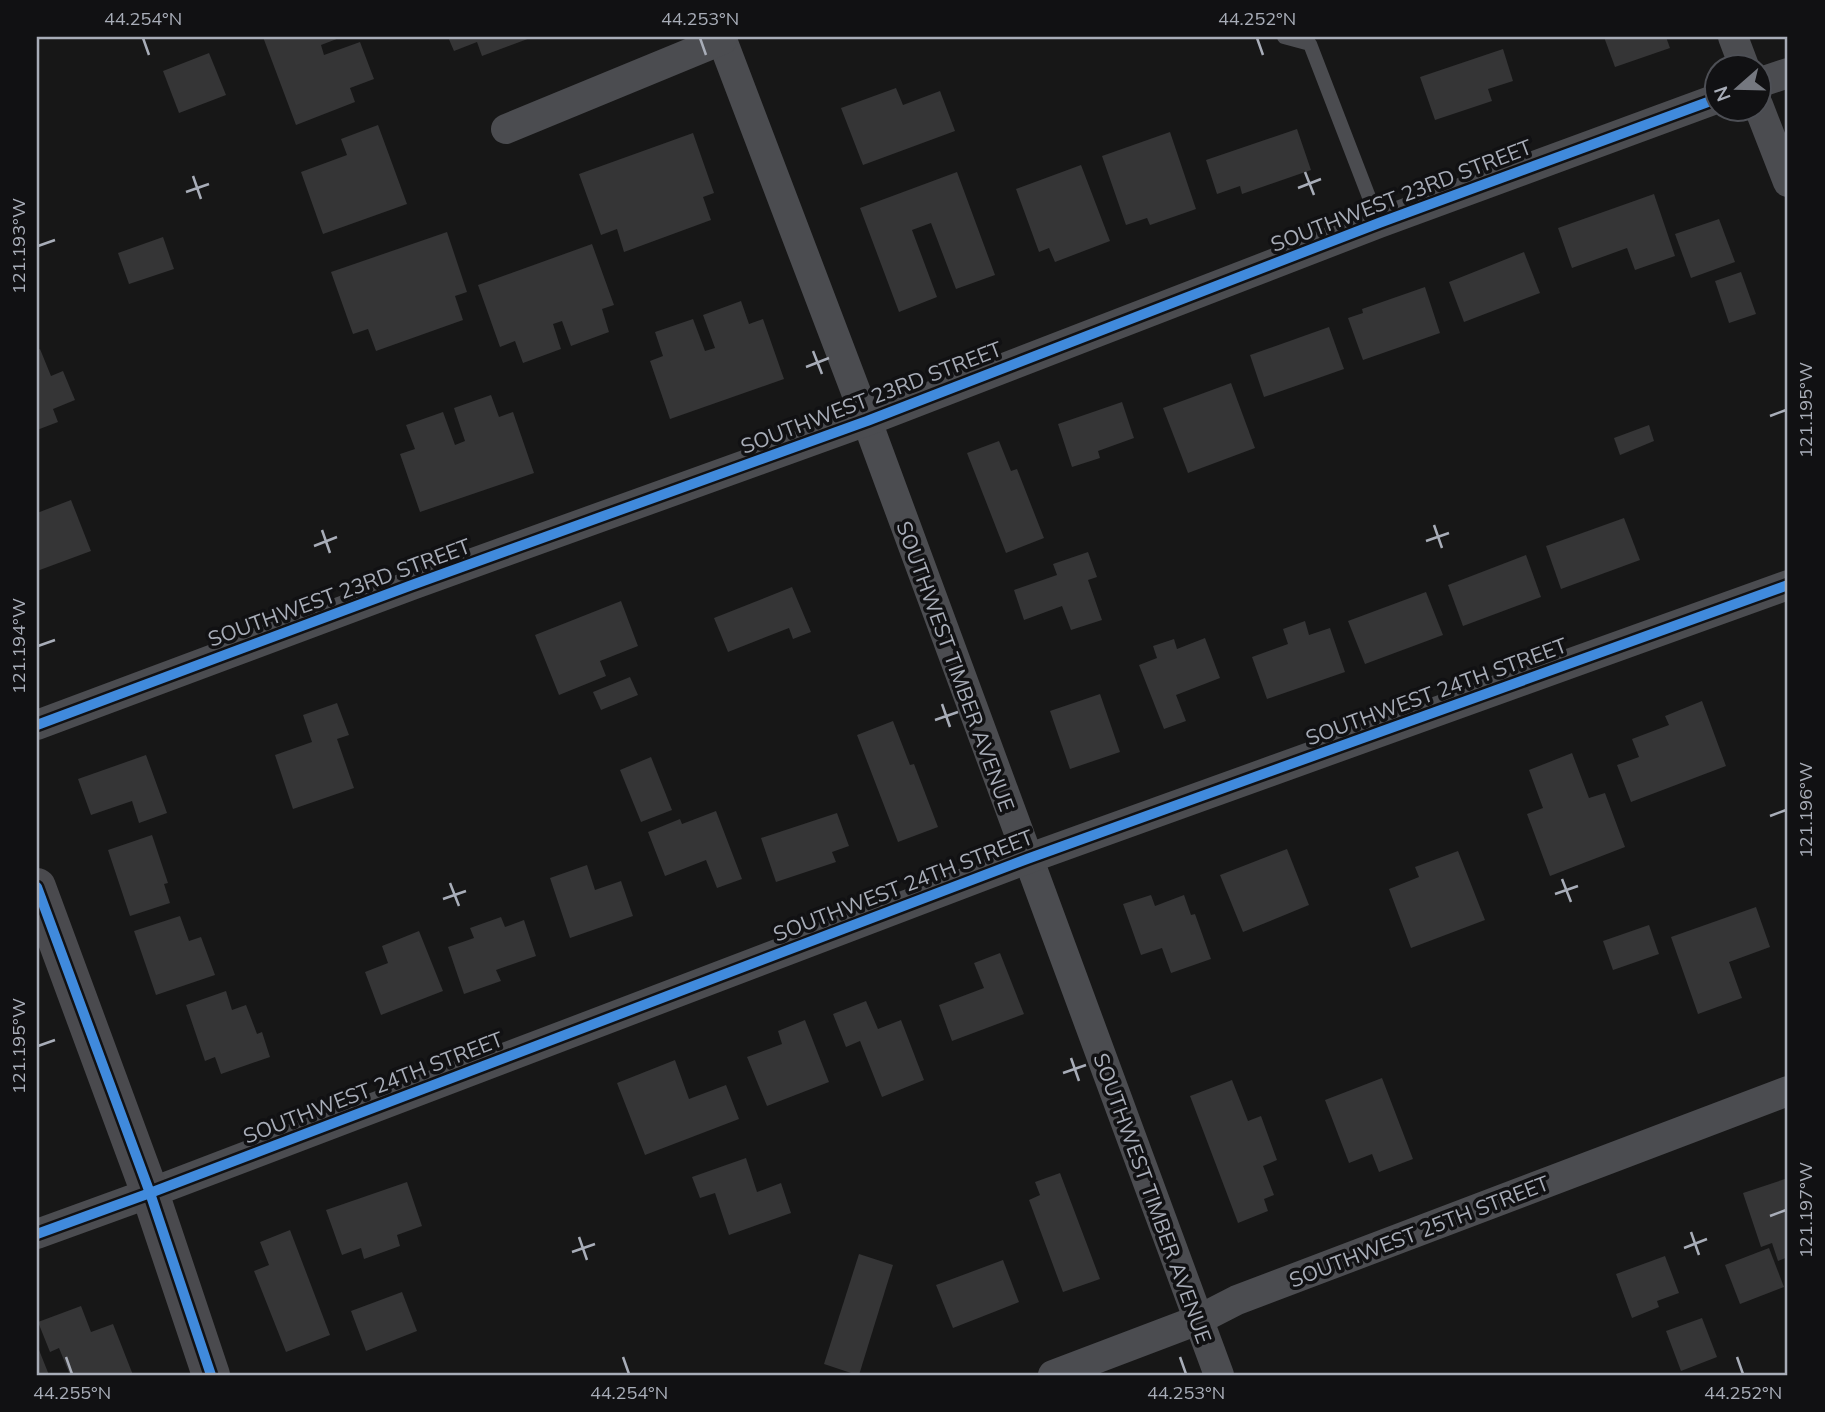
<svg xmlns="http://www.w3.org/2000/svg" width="1825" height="1412" viewBox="0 0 1825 1412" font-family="Mulish,sans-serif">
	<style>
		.building { fill: #353536 }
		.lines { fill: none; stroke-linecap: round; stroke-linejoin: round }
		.lane { stroke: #4b4c50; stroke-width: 14 }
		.street { stroke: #4b4c50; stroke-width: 30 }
		.secondary { stroke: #4a4a4e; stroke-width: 38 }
		.cycleway-casing { stroke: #111113; stroke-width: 15 }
		.cycleway { stroke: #408adc; stroke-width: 10 }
		.ticks { fill: none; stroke: #a8adb8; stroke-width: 2.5 }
		.labels { text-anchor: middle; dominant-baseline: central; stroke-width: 7; stroke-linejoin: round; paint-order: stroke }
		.street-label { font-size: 21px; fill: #a8adb8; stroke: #111113 }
		.neatline { fill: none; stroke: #a8adb8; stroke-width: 2.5 }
		.ticks-label { font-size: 18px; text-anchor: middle; fill: #a8adb8 }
	</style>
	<rect width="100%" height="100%" fill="#171717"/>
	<g class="building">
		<polygon points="263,37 342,37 321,45 324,55 360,42 374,79 350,88 355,102 296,125"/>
		<polygon points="448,37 533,37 482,56 477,42 454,51"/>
		<polygon points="1604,37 1666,37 1670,48 1615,67"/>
		<polygon points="1503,49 1513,81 1488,89 1492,101 1435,120 1420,77"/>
		<polygon points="209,53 226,95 179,113 163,71"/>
		<polygon points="896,88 903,105 940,91 955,131 863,165 841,108"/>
		<polygon points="378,125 407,204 323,234 301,172 347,155 341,139"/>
		<polygon points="1297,129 1311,170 1242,194 1240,186 1217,194 1206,160"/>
		<polygon points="1170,132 1196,209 1150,225 1147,218 1126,225 1102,156"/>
		<polygon points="693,133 714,193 703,197 711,220 624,252 617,229 601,235 579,174"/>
		<polygon points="1081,165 1110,241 1055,262 1049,248 1039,252 1016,189"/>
		<polygon points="957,172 995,275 956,289 931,223 912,230 937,297 899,312 860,208"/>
		<polygon points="1654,194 1675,256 1635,270 1627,248 1572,268 1558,228"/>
		<polygon points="1719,219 1735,262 1691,278 1675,234"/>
		<polygon points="447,232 467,292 455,296 463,320 376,351 368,329 353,334 331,272"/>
		<polygon points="163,237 174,269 129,284 118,253"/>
		<polygon points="592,244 614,305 602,309 609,332 571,346 562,321 553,324 561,349 523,363 515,341 500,347 478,285"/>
		<polygon points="1524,252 1540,293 1464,322 1449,282"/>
		<polygon points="1741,272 1756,314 1729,323 1715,281"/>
		<polygon points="1425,287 1440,333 1363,360 1348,318 1363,313 1362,309"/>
		<polygon points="741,301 749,324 763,319 784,379 670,419 650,361 663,356 655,332 693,319 705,351 715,348 703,315"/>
		<polygon points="1329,327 1344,369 1264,397 1250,355"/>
		<polygon points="40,349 51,376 63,371 75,400 53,409 58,422 37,430 37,350"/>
		<polygon points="1231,383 1255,448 1188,473 1163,408"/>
		<polygon points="491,395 499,417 513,412 534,473 420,512 400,454 415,449 406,425 443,412 455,445 465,441 454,408"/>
		<polygon points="1122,402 1134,438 1098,451 1100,458 1072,467 1058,424"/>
		<polygon points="1649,425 1654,441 1620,455 1614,438"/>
		<polygon points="999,441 1011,471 1017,469 1044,538 1006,553 967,453"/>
		<polygon points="71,500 91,551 37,571 37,513"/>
		<polygon points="1624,518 1640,560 1561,589 1546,546"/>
		<polygon points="1088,552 1097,577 1088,580 1102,620 1071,630 1062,606 1024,620 1014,590 1057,575 1053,564"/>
		<polygon points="1526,555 1541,597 1463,626 1448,585"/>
		<polygon points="792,587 811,632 793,639 789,628 728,652 714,618"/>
		<polygon points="1426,592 1443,635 1365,664 1348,621"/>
		<polygon points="621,601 638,646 600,661 606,676 559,695 535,635"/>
		<polygon points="1305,621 1309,635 1330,628 1345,672 1267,699 1252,657 1288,644 1283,629"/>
		<polygon points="1205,638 1220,678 1176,695 1186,721 1164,729 1139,665 1157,658 1153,646 1174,639 1177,649"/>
		<polygon points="630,677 638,695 601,710 593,692"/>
		<polygon points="1100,694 1120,752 1070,769 1050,711"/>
		<polygon points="1702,701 1726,766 1631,802 1617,765 1639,757 1632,739 1669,725 1665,716"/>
		<polygon points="337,703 349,735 337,739 354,788 293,809 275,755 312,742 303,715"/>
		<polygon points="893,721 910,765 914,764 938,827 898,842 857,735"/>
		<polygon points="1572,753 1589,798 1605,793 1625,847 1550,876 1527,814 1543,808 1529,770"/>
		<polygon points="146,755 167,813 139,823 132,801 91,815 78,779"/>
		<polygon points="651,757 672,810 641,822 620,770"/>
		<polygon points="716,811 742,879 717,888 706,860 665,876 648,832 680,819 682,824"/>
		<polygon points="837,813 849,846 832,852 836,862 776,882 761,838"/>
		<polygon points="152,835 168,883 164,884 170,903 130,916 108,850"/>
		<polygon points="1287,849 1309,905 1243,932 1220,875"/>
		<polygon points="1458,851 1485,920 1411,948 1389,889 1419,877 1415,867"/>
		<polygon points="587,865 595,890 621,881 633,916 570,938 550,878"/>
		<polygon points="1151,895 1155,906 1184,895 1191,915 1195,914 1211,959 1171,973 1162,948 1141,955 1123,904"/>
		<polygon points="1756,907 1770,947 1729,962 1742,998 1698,1014 1671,937"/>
		<polygon points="180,916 189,941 201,937 215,975 156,995 134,931"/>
		<polygon points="501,917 505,927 524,920 536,956 496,970 501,981 464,994 448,947 474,938 470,928"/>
		<polygon points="1649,925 1659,954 1613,970 1603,941"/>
		<polygon points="419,931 443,991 381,1015 365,972 388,963 382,946"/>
		<polygon points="1000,953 1024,1014 952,1041 939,1005 984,988 974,963"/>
		<polygon points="226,991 232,1010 246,1005 257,1034 262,1032 270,1057 221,1074 215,1057 205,1061 186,1005"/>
		<polygon points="866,1001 878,1029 901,1020 924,1080 882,1097 860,1041 846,1047 833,1014"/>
		<polygon points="805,1020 829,1082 767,1106 747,1057 782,1044 778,1031"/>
		<polygon points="675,1060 689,1099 726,1085 739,1119 645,1155 617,1083"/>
		<polygon points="1382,1078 1413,1159 1379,1172 1372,1154 1349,1163 1325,1100"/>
		<polygon points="1232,1080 1248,1121 1261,1116 1277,1160 1263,1166 1274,1195 1264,1199 1268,1211 1238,1223 1190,1096"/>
		<polygon points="746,1158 757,1192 781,1183 791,1213 729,1235 715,1193 700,1198 692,1177"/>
		<polygon points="1060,1173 1100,1279 1063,1292 1029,1200 1040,1195 1035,1182"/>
		<polygon points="1788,1178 1788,1257 1778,1261 1772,1243 1761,1247 1743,1193"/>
		<polygon points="407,1182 422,1226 397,1235 400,1246 364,1259 361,1248 342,1255 326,1210"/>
		<polygon points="290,1230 330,1335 286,1352 254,1271 269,1265 260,1242"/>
		<polygon points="1769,1248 1784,1287 1740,1304 1725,1265"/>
		<polygon points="859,1254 893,1265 859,1375 857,1375 824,1364"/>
		<polygon points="1665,1256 1679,1293 1657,1301 1659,1307 1632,1318 1616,1274"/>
		<polygon points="1003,1260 1019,1302 953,1328 936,1285"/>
		<polygon points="402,1292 417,1331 366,1351 351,1311"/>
		<polygon points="81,1306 91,1332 113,1324 133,1375 70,1375 59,1348 50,1352 38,1322"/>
		<polygon points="1702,1318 1717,1357 1681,1371 1666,1331"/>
		<polygon points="37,1345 49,1375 37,1375"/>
	</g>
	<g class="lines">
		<polyline class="lane" points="1284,37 1310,44 1379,223"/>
		<g class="street">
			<polyline points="721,37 867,421 1219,1375"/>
			<polyline points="1733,37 1744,66"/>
			<polyline points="1758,83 1788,73"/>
			<polyline points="1758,105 1788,182"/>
			<polyline points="506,129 722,40"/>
			<polyline points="37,725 412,585 867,421 1379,223 1716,99"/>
			<polyline points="37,1234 150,1193 1027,859 1788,585"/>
			<polyline points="1053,1375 1198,1320 1237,1300 1788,1091"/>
		</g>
		<polyline class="secondary" points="37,887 150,1193 211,1375"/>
		<g class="cycleway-casing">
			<g id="cycleway">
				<polyline points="37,725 412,585 867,421 1379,223 1716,99"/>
				<polyline points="37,887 150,1193 211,1375"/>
				<polyline points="37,1234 150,1193 1027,859 1788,585"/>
			</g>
		</g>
		<use href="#cycleway" class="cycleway"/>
	</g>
	<path class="ticks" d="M 143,38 L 149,55M 700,38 L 706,55M 1257,38 L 1263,55M 1305,172 L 1314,195M 193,176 L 201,199M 1298,188 L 1321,179M 186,192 L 209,184M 38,246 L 55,240M 813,351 L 822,374M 806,367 L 829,358M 1770,416 L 1786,410M 1434,525 L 1442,548M 322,530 L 330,553M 1426,541 L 1449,533M 314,546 L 337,537M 38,646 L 55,640M 942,704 L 950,727M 935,720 L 958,712M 1770,816 L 1786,810M 1562,879 L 1571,902M 450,883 L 459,906M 1555,894 L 1578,886M 443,899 L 466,891M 38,1046 L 55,1040M 1071,1058 L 1079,1081M 1063,1073 L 1086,1065M 1770,1216 L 1786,1210M 1691,1232 L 1699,1255M 579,1237 L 587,1260M 1684,1248 L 1707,1239M 572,1252 L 595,1244M 66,1357 L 72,1374M 623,1357 L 629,1374M 1180,1357 L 1186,1374M 1737,1357 L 1743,1374"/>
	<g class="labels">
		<g class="street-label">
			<text transform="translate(1401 195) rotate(-21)">SOUTHWEST 23RD STREET</text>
			<text transform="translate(871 397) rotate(-21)">SOUTHWEST 23RD STREET</text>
			<text transform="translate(339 592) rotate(-20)">SOUTHWEST 23RD STREET</text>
			<text transform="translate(956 666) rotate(70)">SOUTHWEST TIMBER AVENUE</text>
			<text transform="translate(1436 691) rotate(-20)">SOUTHWEST 24TH STREET</text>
			<text transform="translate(903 885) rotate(-21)">SOUTHWEST 24TH STREET</text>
			<text transform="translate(373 1087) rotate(-21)">SOUTHWEST 24TH STREET</text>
			<text transform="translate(1153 1198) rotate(70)">SOUTHWEST TIMBER AVENUE</text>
			<text transform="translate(1419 1231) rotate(-21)">SOUTHWEST 25TH STREET</text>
		</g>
	</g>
	<rect width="1825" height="1412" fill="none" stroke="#111113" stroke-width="77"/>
	<g transform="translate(1738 88) rotate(250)"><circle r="33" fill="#111113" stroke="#4d4f55" stroke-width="2"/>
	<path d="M0-5L12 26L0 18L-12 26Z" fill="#757880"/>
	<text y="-10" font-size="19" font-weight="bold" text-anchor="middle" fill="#a8adb8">N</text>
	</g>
	<rect x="38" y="38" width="1748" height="1336" class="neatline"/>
	<g class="ticks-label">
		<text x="143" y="25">44.254°N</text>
		<text x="700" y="25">44.253°N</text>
		<text x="1257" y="25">44.252°N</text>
		<text transform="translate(19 246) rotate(-90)" y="6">121.193°W</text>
		<text transform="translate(1806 410) rotate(-90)" y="6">121.195°W</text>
		<text transform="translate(19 646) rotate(-90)" y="6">121.194°W</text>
		<text transform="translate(1806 810) rotate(-90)" y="6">121.196°W</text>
		<text transform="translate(19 1046) rotate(-90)" y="6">121.195°W</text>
		<text transform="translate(1806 1210) rotate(-90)" y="6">121.197°W</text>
		<text x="72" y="1399">44.255°N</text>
		<text x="629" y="1399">44.254°N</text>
		<text x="1186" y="1399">44.253°N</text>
		<text x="1743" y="1399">44.252°N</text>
	</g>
</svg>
